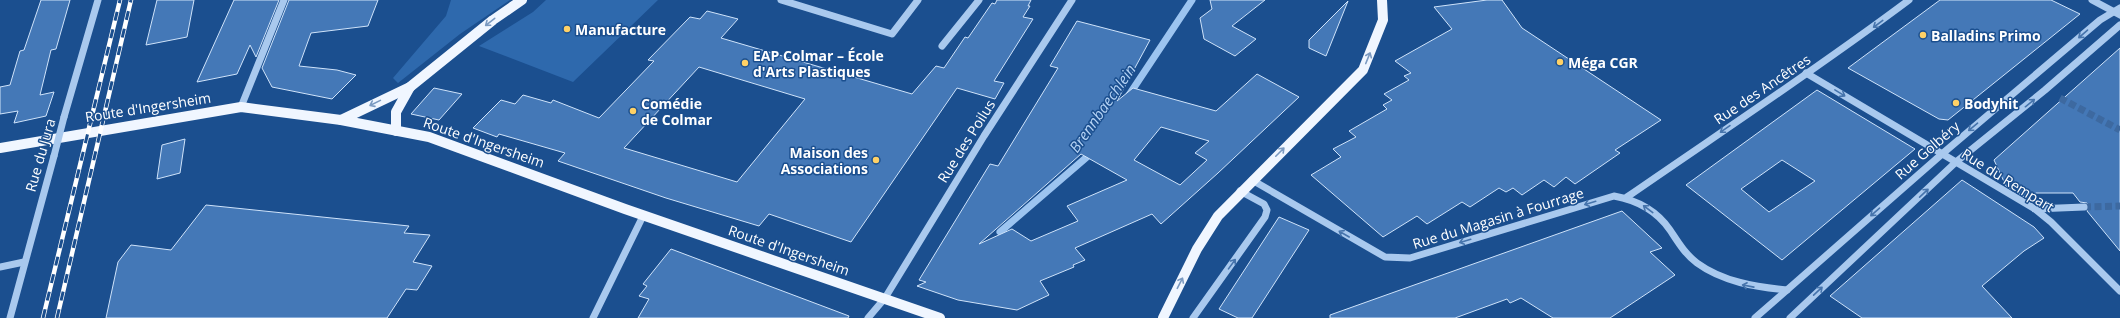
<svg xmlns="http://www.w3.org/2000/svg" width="2120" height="318" viewBox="0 0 2120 318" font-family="'Open Sans',sans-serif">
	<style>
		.green { fill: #2e69ad }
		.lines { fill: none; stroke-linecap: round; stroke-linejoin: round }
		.stream { stroke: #9cc4f0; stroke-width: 7 }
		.building { fill: #4478b7; stroke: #cfe3fa; fill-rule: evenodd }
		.minor-tunnel { stroke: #3d69a0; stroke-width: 7; stroke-dasharray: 7 3.5; stroke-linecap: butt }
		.minor { stroke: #a9c9ee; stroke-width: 7 }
		.major { stroke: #f0f6ff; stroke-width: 10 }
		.rail-casing { stroke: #fff; stroke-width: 4.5 }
		.rail { stroke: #1b4f8f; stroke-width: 3; stroke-dasharray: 9; stroke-linecap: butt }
		.minor-bridge { stroke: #a9c9ee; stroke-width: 7 }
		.oneway { stroke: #7b9ac1 }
		.oneway2 { stroke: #4674ac }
		.poi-dot { fill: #ffd166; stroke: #1b4f8f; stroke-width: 1.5 }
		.labels { text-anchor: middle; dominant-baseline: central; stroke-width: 3; stroke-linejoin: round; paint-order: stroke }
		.poi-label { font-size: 14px; font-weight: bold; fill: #fff; stroke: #1b4f8f; text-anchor: start }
		.street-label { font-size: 14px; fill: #fff; stroke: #1b4f8f }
		.water-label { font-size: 15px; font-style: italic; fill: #b5d3f5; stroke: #1b4f8f }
	</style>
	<rect width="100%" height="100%" fill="#1b4f8f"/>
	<g class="green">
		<polygon points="451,0 510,0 460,34 398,83 393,78 446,16"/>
		<polygon points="546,0 658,0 573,82 479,46 533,12"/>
	</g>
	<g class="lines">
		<g class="stream">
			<polyline points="1129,95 1192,0"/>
			<polyline points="1000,232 1088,156 1092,150"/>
		</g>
	</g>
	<g class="building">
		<polygon points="41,0 70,0 56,49 51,50 40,95 54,92 46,116 14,123 18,111 0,114 0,87 10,85 20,51 24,50"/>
		<polygon points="157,0 194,0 187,37 146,45"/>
		<polygon points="234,0 279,0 256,57 250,45 237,74 197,82"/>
		<polygon points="289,0 378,0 368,26 311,33 299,66 337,70 356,75 332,99 272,87 262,68"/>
		<path d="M 997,0 L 1031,0 L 1028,6 L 1030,6 L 1023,17 L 1033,19 L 994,81 L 1004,83 L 995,99 L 957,88 L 851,242 L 769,214 L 759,226 L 666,198 L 558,161 L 565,153 L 499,134 L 497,137 L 473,128 L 501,100 L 515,104 L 523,95 L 551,103 L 553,100 L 599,118 L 654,61 L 648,60 L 690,17 L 700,19 L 707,11 L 738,19 L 721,38 L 912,94 L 936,66 L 944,68 L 965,37 L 968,38 L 992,3 L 995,4 ZM 699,67 L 805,99 L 737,182 L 624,148 Z"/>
		<polygon points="1210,0 1265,0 1232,26 1256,39 1235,56 1204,39 1200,18 1212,9"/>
		<polygon points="1487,0 1502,0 1522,28 1661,120 1615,150 1620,153 1575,184 1566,177 1554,187 1544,180 1522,195 1513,188 1506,192 1499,188 1470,207 1462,202 1427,224 1417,216 1383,237 1311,175 1341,157 1333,149 1356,137 1349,131 1387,109 1383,105 1392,100 1384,94 1409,80 1404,76 1411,73 1395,61 1452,29 1434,7"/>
		<polygon points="1940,0 2051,0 2080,14 1948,120 1939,119 1848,68"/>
		<polygon points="1348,1 1326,56 1309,48 1309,40"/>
		<path d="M 1077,21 L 1150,40 L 1117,101 L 1133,88 L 1216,111 L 1257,74 L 1299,97 L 1218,173 L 1161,224 L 1152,214 L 1075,248 L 1085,260 L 1073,265 L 1074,267 L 1040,281 L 1049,295 L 1017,310 L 958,300 L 917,286 L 926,282 L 919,280 L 990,164 L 998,166 L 1058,68 L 1050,66 ZM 1161,127 L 1209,141 L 1195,153 L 1207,160 L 1180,185 L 1134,160 ZM 1081,154 L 1127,180 L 1067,206 L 1078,221 L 1031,241 L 1012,229 L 979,244 Z"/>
		<polygon points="2120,48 2120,251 2087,211 2089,206 2087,203 2080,202 2073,193 2036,193 2028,199 2006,186 1994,160"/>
		<polygon points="434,88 462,94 439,120 411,114"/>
		<path d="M 1817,90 L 1915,149 L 1782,260 L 1686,185 ZM 1782,160 L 1815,181 L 1769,212 L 1741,189 Z"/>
		<polygon points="185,139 180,173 157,179 162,145"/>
		<polygon points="1962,180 2034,227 2044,238 2024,251 1982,286 2012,318 1862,318 1830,296"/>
		<polygon points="206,205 409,226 404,233 430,235 413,262 432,266 417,290 406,289 387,318 106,318 118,262 131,245 171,250"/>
		<polygon points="1622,211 1662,248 1650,252 1675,275 1610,318 1553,318 1521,298 1510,303 1507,299 1455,318 1330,318 1330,315"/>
		<polygon points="1279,217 1309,230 1252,318 1238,318 1219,309"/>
		<polygon points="671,249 849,316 848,318 638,318 649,299 639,296 647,286 643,284"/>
	</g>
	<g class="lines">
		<g class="minor-tunnel">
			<polyline points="2060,98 2120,130"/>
			<polyline points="2084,207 2120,206"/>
		</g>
		<g class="minor">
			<polyline points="781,0 892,34 918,0"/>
			<polyline points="2092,0 2120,15"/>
			<polyline points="942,46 979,0"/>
			<polyline points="1806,73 2035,209 2051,222 2120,291"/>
			<polyline points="241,107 284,0"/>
			<polyline points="64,117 98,0"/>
			<path d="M 1252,180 L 1385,257 L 1410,258 L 1614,196 C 1636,200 1657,211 1670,230 C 1678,242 1685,254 1697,263 C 1723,282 1756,287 1787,290"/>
			<path d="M 1627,197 C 1721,132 1817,69 1909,0"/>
			<polyline points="2035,209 2084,207"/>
			<polyline points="0,267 24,262"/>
			<polyline points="10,318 54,156"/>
			<polyline points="593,318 643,216"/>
			<polyline points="868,318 885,298 984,136 1072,0"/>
			<polyline points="1193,318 1265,217 1267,210 1264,204 1240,191"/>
			<polyline points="1755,318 1942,154 2100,20 2120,8"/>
			<polyline points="1790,318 1956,162 2045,90 2120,25"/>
		</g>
		<g class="major">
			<polyline points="341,120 410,87 493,20 522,0"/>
			<polyline points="396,131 396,112 410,87"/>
			<polyline points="0,148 241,107 341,120 429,137 625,209 940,318"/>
			<polyline points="1163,318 1197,249 1218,216 1363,70 1383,20 1382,0"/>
		</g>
		<g class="rail-casing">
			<g id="rail">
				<polyline points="43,318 120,0"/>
				<polyline points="57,318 131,0"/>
			</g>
		</g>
		<use href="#rail" class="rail"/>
		<polyline class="minor-bridge" points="54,156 64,117"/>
	</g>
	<defs><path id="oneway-shaft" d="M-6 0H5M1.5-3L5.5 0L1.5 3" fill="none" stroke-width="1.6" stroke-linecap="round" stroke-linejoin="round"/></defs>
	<g class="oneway">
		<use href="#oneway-shaft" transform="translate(490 22) rotate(142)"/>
		<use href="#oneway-shaft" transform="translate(1368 58) rotate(-68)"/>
		<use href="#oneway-shaft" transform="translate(375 103) rotate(154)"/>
		<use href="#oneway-shaft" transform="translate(1280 152) rotate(-45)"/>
		<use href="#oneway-shaft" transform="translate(1180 283) rotate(-63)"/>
	</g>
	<g class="oneway2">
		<use href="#oneway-shaft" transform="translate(1878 24) rotate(143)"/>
		<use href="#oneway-shaft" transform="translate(2083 34) rotate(139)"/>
		<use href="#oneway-shaft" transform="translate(1840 93) rotate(31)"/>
		<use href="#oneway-shaft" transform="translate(2030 103) rotate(-39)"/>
		<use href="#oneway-shaft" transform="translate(1973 127) rotate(140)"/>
		<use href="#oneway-shaft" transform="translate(1725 129) rotate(145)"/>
		<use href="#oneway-shaft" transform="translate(1924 193) rotate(-43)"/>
		<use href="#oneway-shaft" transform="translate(1590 203) rotate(163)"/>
		<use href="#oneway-shaft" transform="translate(1648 209) rotate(-143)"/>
		<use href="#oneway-shaft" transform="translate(1875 212) rotate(139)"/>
		<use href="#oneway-shaft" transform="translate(1344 234) rotate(-150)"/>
		<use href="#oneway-shaft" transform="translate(1465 241) rotate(163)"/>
		<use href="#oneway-shaft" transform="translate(1232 264) rotate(-54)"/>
		<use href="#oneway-shaft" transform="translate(1748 286) rotate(-169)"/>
		<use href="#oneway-shaft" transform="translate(1818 291) rotate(-43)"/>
	</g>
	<g class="poi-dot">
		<circle cx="567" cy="29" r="4"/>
		<circle cx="1923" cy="35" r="4"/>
		<circle cx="1560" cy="62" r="4"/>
		<circle cx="745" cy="63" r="4"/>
		<circle cx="1956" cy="103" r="4"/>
		<circle cx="633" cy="111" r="4"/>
		<circle cx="876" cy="160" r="4"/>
	</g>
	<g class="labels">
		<g class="poi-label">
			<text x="575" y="29">Manufacture</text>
			<text x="1931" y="35">Balladins Primo</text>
			<text x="753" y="55">EAP Colmar – École<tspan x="753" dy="16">d'Arts Plastiques</tspan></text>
			<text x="1568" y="62">Méga CGR</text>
			<text x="641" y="103">Comédie<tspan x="641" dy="16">de Colmar</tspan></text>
			<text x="1964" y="103">Bodyhit</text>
			<text x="868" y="152" text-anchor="end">Maison des<tspan x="868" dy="16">Associations</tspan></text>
		</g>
		<g class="street-label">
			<text transform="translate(1762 89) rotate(-34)">Rue des Ancêtres</text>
			<text transform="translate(148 107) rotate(-9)">Route d'Ingersheim</text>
			<text transform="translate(966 141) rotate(-58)">Rue des Poilus</text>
			<text transform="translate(484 142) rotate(19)">Route d'Ingersheim</text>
			<text transform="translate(1927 150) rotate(-41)">Rue Golbéry</text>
			<text transform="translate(40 155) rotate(-74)">Rue du Jura</text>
			<text transform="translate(2008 180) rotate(32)">Rue du Rempart</text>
			<text transform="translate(1498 218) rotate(-17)">Rue du Magasin à Fourrage</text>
			<text transform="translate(789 250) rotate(19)">Route d'Ingersheim</text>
		</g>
		<g class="water-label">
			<text transform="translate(1102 108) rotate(-55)">Brennbaechlein</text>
		</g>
	</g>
</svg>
